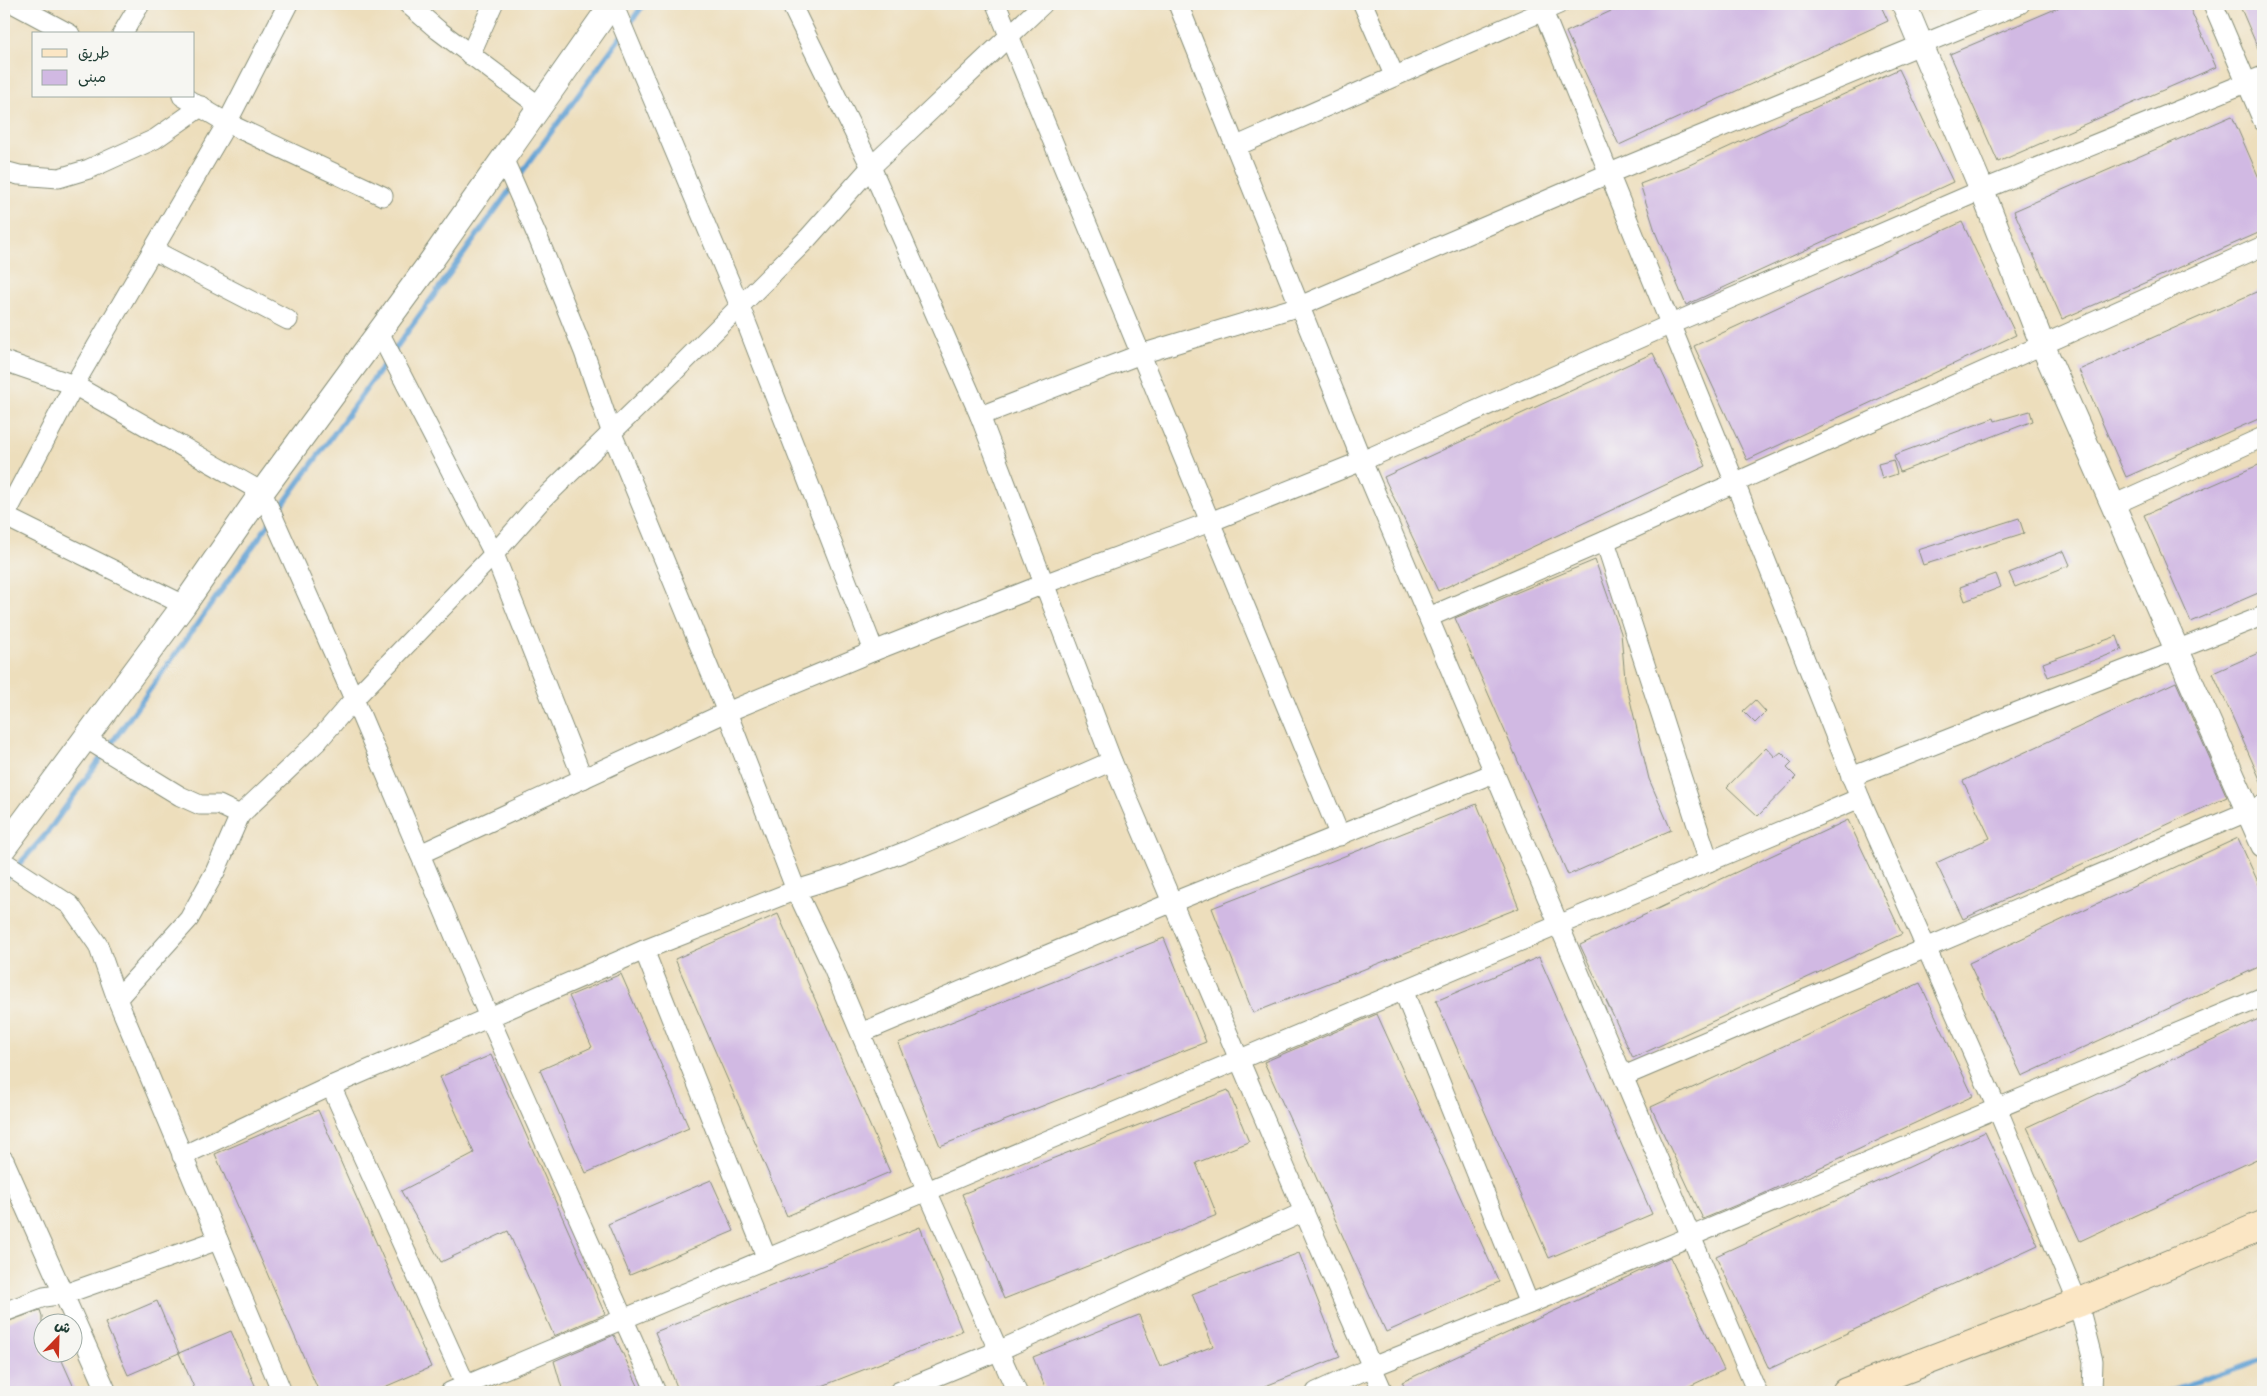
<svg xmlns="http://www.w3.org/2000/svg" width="2267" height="1396" viewBox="0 0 2267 1396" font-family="Dekko,'Playpen Sans Arabic',sans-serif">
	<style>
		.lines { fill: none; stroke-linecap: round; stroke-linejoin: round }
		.stream { stroke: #61a0d3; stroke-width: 5.5 }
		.building { fill: #d1b9e3 }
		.minor-casing { stroke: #868e78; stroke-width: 21 }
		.tertiary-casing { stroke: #868e78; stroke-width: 26 }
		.secondary-casing { stroke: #868e78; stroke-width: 30 }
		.minor { stroke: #fff; stroke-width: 19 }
		.tertiary { stroke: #fff; stroke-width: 24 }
		.secondary { stroke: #fbe6c4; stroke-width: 28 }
	</style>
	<rect width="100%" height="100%" fill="#f6f6f2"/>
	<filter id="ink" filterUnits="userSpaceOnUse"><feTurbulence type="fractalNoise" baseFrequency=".02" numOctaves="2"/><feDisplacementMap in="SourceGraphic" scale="10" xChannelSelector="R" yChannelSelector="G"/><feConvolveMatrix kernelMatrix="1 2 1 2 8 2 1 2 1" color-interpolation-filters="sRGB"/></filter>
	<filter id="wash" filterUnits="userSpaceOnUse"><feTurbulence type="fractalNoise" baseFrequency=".0096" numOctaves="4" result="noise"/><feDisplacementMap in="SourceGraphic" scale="20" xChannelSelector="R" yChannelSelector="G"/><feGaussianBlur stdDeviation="1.12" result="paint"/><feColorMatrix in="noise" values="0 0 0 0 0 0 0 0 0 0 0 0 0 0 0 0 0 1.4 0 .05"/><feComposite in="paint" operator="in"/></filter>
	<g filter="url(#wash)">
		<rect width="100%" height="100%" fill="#eddebc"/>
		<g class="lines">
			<g class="stream">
				<polyline points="627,27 644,4"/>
				<polyline points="517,179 622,35"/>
				<polyline points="276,514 512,187"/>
				<polyline points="4,881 47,833 271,521"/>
				<polyline points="2166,1392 2263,1359"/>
			</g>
		</g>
		<g id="blocks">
			<g class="building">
				<polygon points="1626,4 1880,4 1888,21 1619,145 1566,32"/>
				<polygon points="2067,4 2188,4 2216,67 1998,162 1950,54"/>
				<polygon points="2239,4 2263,4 2263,60"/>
				<polygon points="1899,69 1953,182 1686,305 1656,234 1640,184 1685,167"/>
				<polygon points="2232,116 2263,187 2263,231 2062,319 2014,211"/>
				<polygon points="1962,222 2016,335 1747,460 1694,346"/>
				<polygon points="2263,289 2263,417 2126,477 2079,370"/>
				<polygon points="1653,353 1706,466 1438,591 1384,477"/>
				<polygon points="2030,411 2033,421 1900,472 1894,455 1994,418 1995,421"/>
				<polygon points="1893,460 1897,474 1882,479 1878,464"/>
				<polygon points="2263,463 2263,591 2191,622 2144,515"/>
				<polygon points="2019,518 2024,533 1923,565 1918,550"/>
				<polygon points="2064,551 2070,565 2015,587 2009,573"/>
				<polygon points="1595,560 1621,633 1625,679 1649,779 1671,830 1568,875 1455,618"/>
				<polygon points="1996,574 2001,587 1965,601 1960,587"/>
				<polygon points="2117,636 2122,650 2048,677 2043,663"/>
				<polygon points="2263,651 2263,786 2213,673"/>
				<polygon points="2176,682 2227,797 1963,919 1936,863 1990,838 1963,781"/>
				<polygon points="1755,700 1766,712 1755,723 1743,711"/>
				<polygon points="1766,747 1775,757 1781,752 1792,763 1787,768 1796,777 1758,816 1727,787"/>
				<polygon points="1477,804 1519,908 1253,1013 1212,908"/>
				<polygon points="1848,820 1902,934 1633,1058 1580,945"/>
				<polygon points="2238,838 2263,893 2263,965 2022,1076 1969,963"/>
				<polygon points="778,914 890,1172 787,1216 675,959"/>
				<polygon points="1164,938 1206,1042 940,1146 898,1043"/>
				<polygon points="1539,957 1652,1214 1549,1258 1436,1001"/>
				<polygon points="621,974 689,1128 586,1173 540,1070 592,1047 569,996"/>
				<polygon points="1920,983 1973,1096 1763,1194 1703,1219 1651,1107"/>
				<polygon points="1377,1014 1499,1282 1386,1332 1264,1062"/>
				<polygon points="2263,1017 2263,1156 2080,1241 2027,1127"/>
				<polygon points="491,1055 605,1314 554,1336 508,1231 441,1262 401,1191 474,1153 440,1077"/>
				<polygon points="1228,1090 1249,1142 1196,1163 1217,1215 1004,1299 962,1194"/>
				<polygon points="318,1110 431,1367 373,1392 319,1392 215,1154"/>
				<polygon points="1985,1132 2038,1245 1769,1369 1716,1256"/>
				<polygon points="711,1180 734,1231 630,1275 608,1224"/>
				<polygon points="920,1227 962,1331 807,1392 679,1392 655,1332"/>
				<polygon points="1299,1253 1340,1357 1250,1392 1047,1392 1033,1357 1139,1315 1160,1367 1213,1346 1192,1294"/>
				<polygon points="1670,1257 1724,1370 1677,1392 1407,1392 1402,1382"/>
				<polygon points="157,1301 179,1353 128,1375 105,1323"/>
				<polygon points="40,1310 42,1316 42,1354 59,1354 76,1392 4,1392 4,1323"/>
				<polygon points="231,1331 258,1392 196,1392 179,1353"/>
				<polygon points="614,1335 641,1392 563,1392 554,1361"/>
			</g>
		</g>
	</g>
	<g filter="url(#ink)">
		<use href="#blocks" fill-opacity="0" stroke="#868e78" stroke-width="1"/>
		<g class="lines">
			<g class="minor-casing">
				<g id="minor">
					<polyline points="14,4 70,34"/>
					<polyline points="408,4 438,30 539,106"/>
					<polyline points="613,4 739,304 874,651"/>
					<polyline points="791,4 871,167 980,416 1112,761 1304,1212 1383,1392"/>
					<polyline points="996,4 1340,836"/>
					<polyline points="1178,4 1362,461 1757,1392"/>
					<polyline points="1363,4 1394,75"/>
					<polyline points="1540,4 1735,483 1860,798 1997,1108 2078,1303 2093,1361 2092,1392"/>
					<polyline points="2213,4 2263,121"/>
					<polyline points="122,34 140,4"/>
					<polyline points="470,55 493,4"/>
					<polyline points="182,96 227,123 383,196"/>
					<polyline points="1237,146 1559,4"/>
					<polyline points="503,158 539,240 584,352 611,431 727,712 796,890 833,968 927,1191 1017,1392"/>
					<polyline points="4,171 19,175 59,178 89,169 155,139 202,106"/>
					<polyline points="153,250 288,320"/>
					<polyline points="379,332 494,554 583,779"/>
					<polyline points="4,361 74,385 262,492 354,699 489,1017 656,1392"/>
					<polyline points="980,416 1141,354 1300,306 1610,173 2020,4"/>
					<polyline points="2113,505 2263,437"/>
					<polyline points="4,516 184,605"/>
					<polyline points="4,518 74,385 227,123 288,4"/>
					<polyline points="1605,541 1709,862"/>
					<polyline points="1429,617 1605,541 2263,246"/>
					<polyline points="85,738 180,796 200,805 219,805 240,815"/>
					<polyline points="1851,777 2263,616"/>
					<polyline points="420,854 727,712 874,651 1044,584 1210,522 1362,461 1669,325 1982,190 2263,76"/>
					<polyline points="4,862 70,905 98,945 117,999 282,1392"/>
					<polyline points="644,950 767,1259"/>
					<polyline points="1403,990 1529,1304"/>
					<polyline points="117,999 189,919 215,872 240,815 317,742 354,699 494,554 539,503 672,374 808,238 871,167 1043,4"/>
					<polyline points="861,1033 1173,902 1494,773"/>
					<polyline points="1624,1076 2263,805"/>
					<polyline points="331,1086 469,1392"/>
					<polyline points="182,1156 331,1086 644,950 796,890 845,875 909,850 1112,761"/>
					<polyline points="4,1160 107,1392"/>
					<polyline points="4,1312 44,1297 65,1294 218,1240"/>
					<polyline points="450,1392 1860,798"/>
					<polyline points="898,1392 998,1351 1304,1212"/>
					<polyline points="1316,1392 1372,1367 1529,1304 2263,997"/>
				</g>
			</g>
			<g class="tertiary-casing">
				<g id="tertiary">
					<polyline points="1904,4 1982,190 2042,344 2263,845"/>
					<polyline points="4,848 184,605 262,492 429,264 612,4"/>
				</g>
			</g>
			<g class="secondary-casing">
				<polyline id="secondary" points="1846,1392 2078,1303 2263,1225"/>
			</g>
			<use href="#minor" class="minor"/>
			<use href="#tertiary" class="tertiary"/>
			<use href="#secondary" class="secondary"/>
		</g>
	</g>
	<rect width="2267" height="1396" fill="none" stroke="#f6f6f2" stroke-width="20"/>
	<rect x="32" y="32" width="162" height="65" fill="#f6f6f2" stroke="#a0aca6"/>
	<rect x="42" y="49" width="25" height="8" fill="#fbe6c4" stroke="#a0aca6"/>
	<text x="78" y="58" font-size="15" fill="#1f3d34">طريق</text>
	<rect x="42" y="70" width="25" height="15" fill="#d1b9e3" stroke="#a0aca6"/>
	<text x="78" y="82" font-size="15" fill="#1f3d34">مبنى</text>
	<g transform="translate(58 1338) rotate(23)"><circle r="24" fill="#f6f6f2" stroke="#a0aca6"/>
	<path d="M0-4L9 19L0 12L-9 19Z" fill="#c8321e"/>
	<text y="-8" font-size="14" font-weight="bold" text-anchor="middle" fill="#1f3d34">ش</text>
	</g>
</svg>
